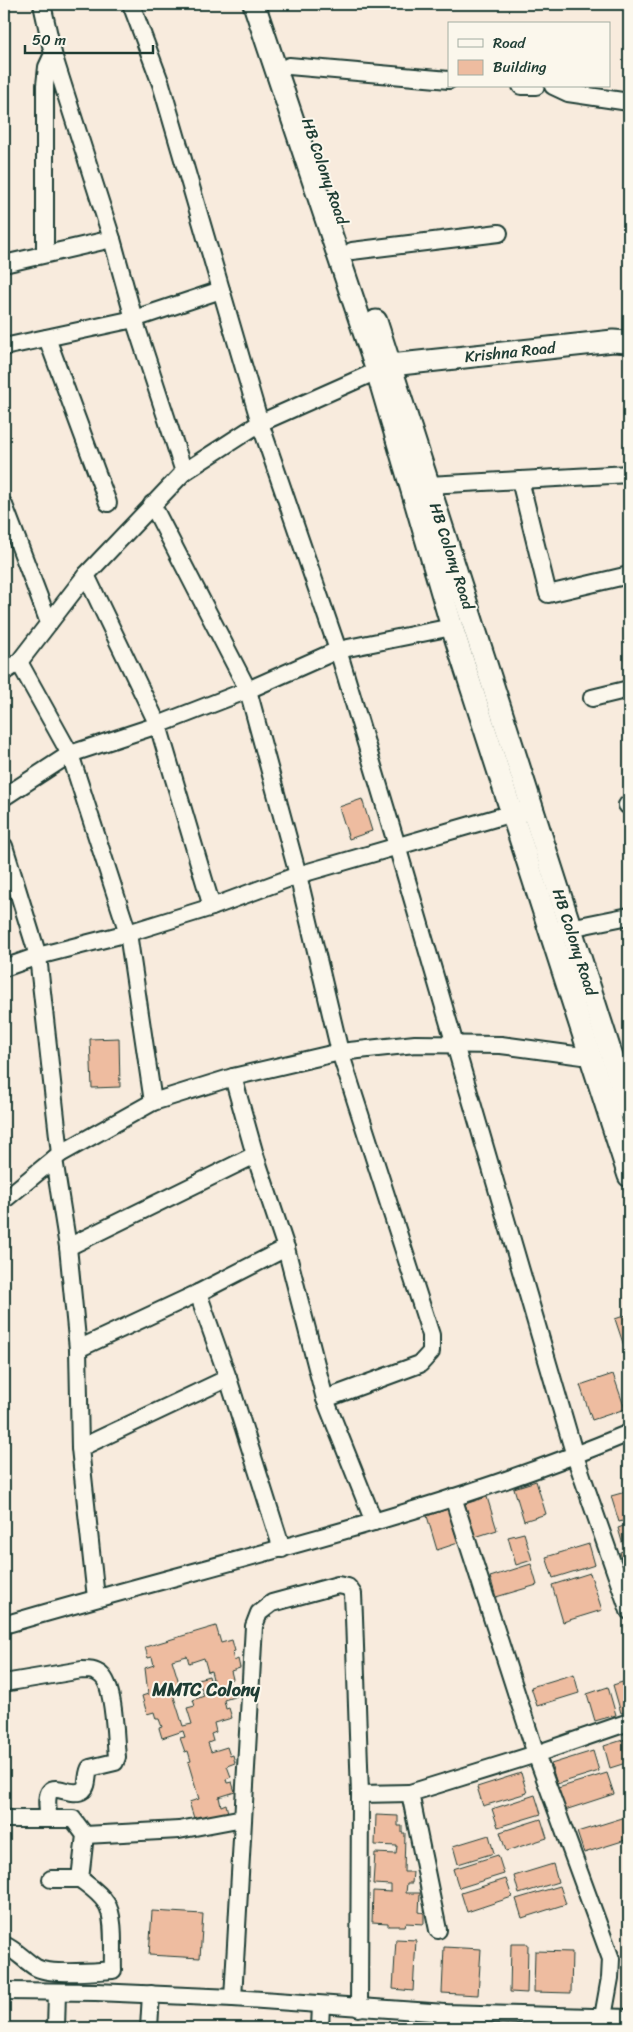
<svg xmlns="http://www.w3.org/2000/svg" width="633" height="2032" viewBox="0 0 633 2032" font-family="Sriracha,sans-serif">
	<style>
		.building { fill: #eebca0; stroke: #1f3d34; fill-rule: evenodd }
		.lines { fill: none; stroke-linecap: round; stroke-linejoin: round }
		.minor-casing { stroke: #1f3d34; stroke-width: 20 }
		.tertiary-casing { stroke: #1f3d34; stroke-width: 25 }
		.minor { stroke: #fbf7ec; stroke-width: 16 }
		.tertiary { stroke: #fbf7ec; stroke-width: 21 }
		.labels { text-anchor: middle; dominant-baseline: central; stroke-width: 4; stroke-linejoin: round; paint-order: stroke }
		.street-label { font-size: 16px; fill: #1f3d34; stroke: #fbf7ec }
		.neighbourhood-label { font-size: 18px; font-weight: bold; fill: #1f3d34; stroke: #fbf7ec }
	</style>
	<rect width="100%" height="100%" fill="#f8ebdd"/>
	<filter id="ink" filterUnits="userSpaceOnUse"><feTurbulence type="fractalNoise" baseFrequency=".02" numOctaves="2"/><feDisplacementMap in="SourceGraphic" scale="10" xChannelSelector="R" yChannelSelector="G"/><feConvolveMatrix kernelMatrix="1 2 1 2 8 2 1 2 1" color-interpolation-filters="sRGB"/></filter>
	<g filter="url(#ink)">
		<g class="building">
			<polygon points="362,799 372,831 349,839 339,807"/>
			<polygon points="119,1038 120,1087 92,1088 90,1039"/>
			<polygon points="629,1314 629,1348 625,1349 615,1319"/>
			<polygon points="613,1374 625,1409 592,1420 580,1385"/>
			<polygon points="536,1481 546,1514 524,1521 514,1488"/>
			<polygon points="629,1491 629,1519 619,1522 611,1496"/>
			<polygon points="487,1497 497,1530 475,1537 465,1504"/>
			<polygon points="448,1509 458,1543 437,1550 427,1516"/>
			<polygon points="629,1524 629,1543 623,1545 618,1528"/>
			<polygon points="524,1533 532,1560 516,1565 508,1537"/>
			<polygon points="589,1544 595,1565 553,1578 546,1557"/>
			<polygon points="629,1549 629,1569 625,1570 620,1552"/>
			<polygon points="531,1564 537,1585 496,1597 490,1577"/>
			<polygon points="590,1573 602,1610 563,1622 552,1585"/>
			<path d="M 216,1626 L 221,1643 L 232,1640 L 235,1651 L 232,1652 L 234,1661 L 238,1659 L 240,1668 L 231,1671 L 233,1679 L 229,1680 L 231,1689 L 234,1688 L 237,1696 L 224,1700 L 226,1709 L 229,1708 L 232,1718 L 214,1723 L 216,1732 L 211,1734 L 213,1741 L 208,1743 L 211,1752 L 227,1747 L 230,1756 L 233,1755 L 235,1763 L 227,1766 L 231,1777 L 226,1779 L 227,1783 L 232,1782 L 235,1792 L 219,1797 L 221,1806 L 226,1804 L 228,1813 L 201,1821 L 200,1816 L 194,1818 L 189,1802 L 199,1799 L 188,1762 L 191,1761 L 188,1751 L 185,1752 L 180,1738 L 185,1737 L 183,1731 L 162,1738 L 159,1728 L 162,1727 L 159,1719 L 156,1719 L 154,1712 L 147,1714 L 142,1696 L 148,1694 L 145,1668 L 154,1665 L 152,1657 L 148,1658 L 145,1647 ZM 187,1656 L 189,1663 L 204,1658 L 208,1672 L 211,1671 L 213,1679 L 210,1680 L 209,1676 L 198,1679 L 204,1696 L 193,1700 L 195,1706 L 187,1708 L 192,1724 L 183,1726 L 173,1694 L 167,1695 L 165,1687 L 169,1686 L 170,1689 L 180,1686 L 172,1660 Z"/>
			<polygon points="574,1674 579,1693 537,1706 531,1687"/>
			<polygon points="629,1680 629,1711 621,1713 613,1685"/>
			<polygon points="608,1687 616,1715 595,1721 587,1694"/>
			<polygon points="629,1738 629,1762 610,1768 604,1746"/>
			<polygon points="593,1751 599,1771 557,1784 551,1764"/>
			<polygon points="521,1773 527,1793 483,1806 477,1787"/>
			<polygon points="607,1773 614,1794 565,1810 558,1788"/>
			<polygon points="535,1795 541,1814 498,1827 492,1809"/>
			<polygon points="376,1815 398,1816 398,1826 402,1826 402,1833 405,1833 404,1872 413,1872 412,1883 407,1883 406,1893 420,1893 419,1912 424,1913 424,1924 406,1923 405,1926 388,1926 388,1923 372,1922 373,1891 391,1892 391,1885 373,1884 375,1853 396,1854 397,1846 375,1845"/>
			<polygon points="629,1816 629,1839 584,1853 577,1832"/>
			<polygon points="541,1819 547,1838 506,1851 500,1832"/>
			<polygon points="489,1835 494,1853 458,1864 453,1846"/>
			<polygon points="498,1855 504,1874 459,1888 453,1869"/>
			<polygon points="553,1864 558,1882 519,1894 514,1876"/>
			<polygon points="506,1879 512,1897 467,1912 461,1893"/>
			<polygon points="560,1886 566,1904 522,1918 516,1899"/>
			<polygon points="152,1911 203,1914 200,1958 149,1955"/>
			<polygon points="396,1939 416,1940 413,1991 393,1989"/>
			<polygon points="511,1944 528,1944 527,1993 510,1992"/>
			<polygon points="444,1947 481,1949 478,1995 442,1993"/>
			<polygon points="535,1951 572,1952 571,1993 534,1992"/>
			<polygon points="339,2023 376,2025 376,2028 339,2028"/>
		</g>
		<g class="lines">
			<g class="minor-casing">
				<g id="minor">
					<polyline points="42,4 53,54 112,239 134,319 184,472"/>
					<polyline points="131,4 161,84 260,423 338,650 397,846 575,1456 629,1611"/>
					<polyline points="289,66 449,80"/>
					<polyline points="521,86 536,86"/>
					<polyline points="553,86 568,93 629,102"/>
					<polyline points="352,251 499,233"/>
					<polyline points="45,254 45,85 47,67 53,54"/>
					<polyline points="4,264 112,239"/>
					<polyline points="47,338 108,503"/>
					<polyline points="4,347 134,319 221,290"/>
					<polyline points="520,480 548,594 629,575"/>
					<polyline points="428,485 629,474"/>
					<polyline points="152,504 248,690 298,875 340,1052 431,1335 431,1352 420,1364 325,1399"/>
					<polyline points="4,505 49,623"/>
					<polyline points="86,575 158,725 212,907"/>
					<polyline points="19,662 70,754 128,933 153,1102"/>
					<polyline points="4,672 19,662 86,575 184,472 260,423 377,371"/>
					<polyline points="592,698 629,689"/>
					<polyline points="4,797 70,754 158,725 248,690 338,650 452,627"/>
					<polyline points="627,805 629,804"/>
					<polyline points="4,846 38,956 60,1154"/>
					<polyline points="560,930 629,916"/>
					<polyline points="4,968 38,956 128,933 212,907 298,875 523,810"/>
					<polyline points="233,1077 255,1155 286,1248 325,1399 374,1522"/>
					<polyline points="54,1159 68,1247 78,1349 80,1448 96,1598"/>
					<polyline points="4,1200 60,1154 153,1102 233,1077 340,1052 415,1044 501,1045 590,1057"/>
					<polyline points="68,1247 255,1155"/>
					<polyline points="78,1349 198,1293 286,1248"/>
					<polyline points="228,1378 282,1549"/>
					<polyline points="80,1448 228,1378 198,1293"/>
					<polyline points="453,1497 536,1754 611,1959 610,1978 603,2017"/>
					<path d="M 4,1625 C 213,1563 428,1518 629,1433"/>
					<path d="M 4,1683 L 82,1670 C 89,1670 95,1670 101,1675 C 115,1686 115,1739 117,1757 L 115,1762 L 90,1768 C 86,1774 89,1785 83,1790 C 68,1801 40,1767 49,1819"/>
					<polyline points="360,1794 410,1793"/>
					<polyline points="4,1819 73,1819 85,1835 80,1879 51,1879"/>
					<polyline points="85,1835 179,1830 243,1818"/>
					<polyline points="438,1930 410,1793 536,1754 629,1722"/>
					<path d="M 4,1945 C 16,1950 24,1960 35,1967 C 50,1976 95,1971 113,1970 C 112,1953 116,1917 106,1903 C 100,1893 89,1886 80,1879"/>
					<polyline points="4,1991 96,1992 233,1998 445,2013 629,2018"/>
					<polyline points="233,1998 254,1626 259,1613 272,1603 338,1585 348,1587 353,1594 354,1617 360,1794 359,2008"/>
					<polyline points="56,2028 57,1992"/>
					<polyline points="149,2028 151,1994"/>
					<polyline points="320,2028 321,2005"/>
					<polyline points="444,2028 445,2013"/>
				</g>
			</g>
			<g class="tertiary-casing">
				<g id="tertiary">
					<polyline points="254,4 377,371 452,627 629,1176"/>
					<polyline points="376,321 629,1110"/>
					<polyline points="379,370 391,365 613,341 629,342"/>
				</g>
			</g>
			<use href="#minor" class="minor"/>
			<use href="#tertiary" class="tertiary"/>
		</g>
	</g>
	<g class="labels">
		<g class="street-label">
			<text transform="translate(325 171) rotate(71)">HB Colony Road</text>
			<text transform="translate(510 352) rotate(-6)">Krishna Road</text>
			<text transform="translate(452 556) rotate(72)">HB Colony Road</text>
			<text transform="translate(575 942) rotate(72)">HB Colony Road</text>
		</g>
		<g class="neighbourhood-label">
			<text x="206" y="1690">MMTC Colony</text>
		</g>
	</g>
	<rect width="633" height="2032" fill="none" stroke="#fbf7ec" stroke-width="20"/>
	<rect x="10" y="10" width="613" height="2012" fill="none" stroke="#1f3d34" stroke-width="2" filter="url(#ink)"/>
	<rect x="448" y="22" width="162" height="65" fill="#fbf7ec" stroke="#a3ada2"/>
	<rect x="458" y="39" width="25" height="8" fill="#fbf7ec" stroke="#a3ada2"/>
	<text x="493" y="48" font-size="15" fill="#1f3d34">Road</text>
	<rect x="458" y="60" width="25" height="15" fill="#eebca0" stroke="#a3ada2"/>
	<text x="493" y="72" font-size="15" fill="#1f3d34">Building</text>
	<path d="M25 45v8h128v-8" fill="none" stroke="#1f3d34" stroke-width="2.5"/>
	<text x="32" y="45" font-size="15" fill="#1f3d34" stroke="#fbf7ec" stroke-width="4" paint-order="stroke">50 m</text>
</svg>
